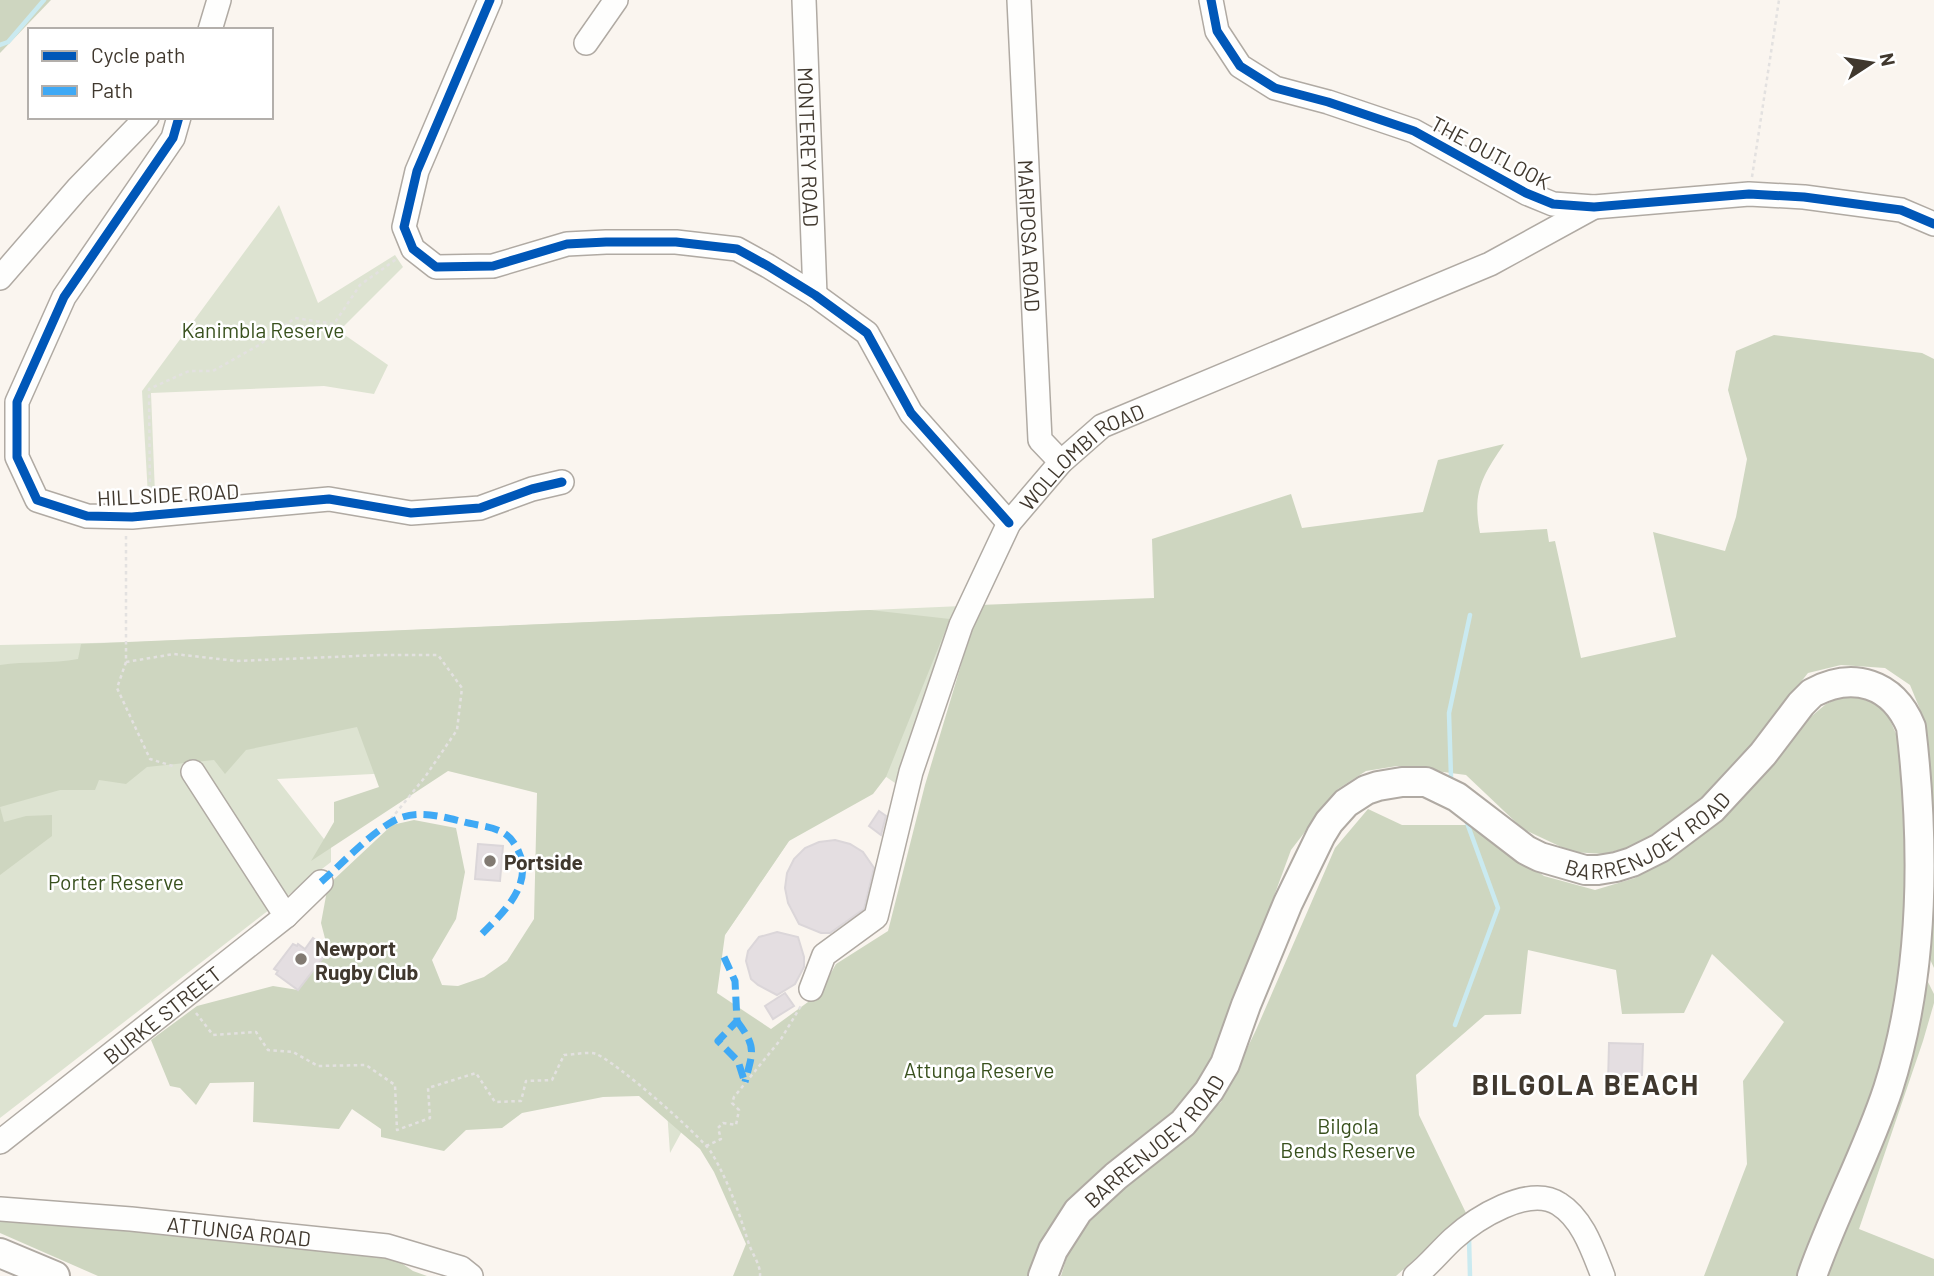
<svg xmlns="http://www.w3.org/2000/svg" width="1934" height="1276" viewBox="0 0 1934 1276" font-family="Barlow,sans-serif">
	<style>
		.green { fill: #dde3d1 }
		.forest { fill: #ced6c0 }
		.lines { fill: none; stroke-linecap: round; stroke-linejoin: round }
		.stream { stroke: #caeaf0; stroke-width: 4.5 }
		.building { fill: #e4dee1; stroke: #dbd6d9; stroke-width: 2 }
		.minor-casing { stroke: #b0aaa3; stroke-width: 26 }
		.major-casing { stroke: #b0aaa3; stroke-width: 32 }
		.path { stroke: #e3e1e0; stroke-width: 2.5; stroke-dasharray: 3.5 3.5; stroke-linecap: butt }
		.minor { stroke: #fefefd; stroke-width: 23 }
		.major { stroke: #fefefd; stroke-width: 28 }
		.quiet { stroke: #3fa9f5; stroke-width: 7; stroke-dasharray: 14 7; stroke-linecap: butt }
		.cycleway-casing { stroke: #fff; stroke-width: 13 }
		.cycleway { stroke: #0057b8; stroke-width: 9 }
		.poi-dot { fill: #817a72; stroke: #fff; stroke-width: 2.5 }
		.labels { text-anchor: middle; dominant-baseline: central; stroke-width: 5; stroke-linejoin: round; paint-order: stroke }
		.street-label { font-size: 21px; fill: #40382e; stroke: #fff }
		.park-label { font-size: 21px; fill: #39511e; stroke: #fff }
		.poi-label { font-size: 21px; font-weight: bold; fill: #40382e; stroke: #fff; text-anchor: start }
		.district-label { font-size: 28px; font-weight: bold; letter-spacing: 2px; fill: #40382e; stroke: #fff }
	</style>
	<rect width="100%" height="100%" fill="#faf5ef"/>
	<g class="green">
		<polygon points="279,205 318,303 395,255 403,267 339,331 388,365 374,394 324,386 151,393 155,494 148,496 142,391"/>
		<polygon points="962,606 895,783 850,752 761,882 658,813 648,817 756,890 679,1001 712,1076 670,1153 649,856 473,733 449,770 277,779 331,848 331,862 0,1118 0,645 138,642"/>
	</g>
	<g class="forest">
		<polygon points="0,0 51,0 0,53"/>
		<path d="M 1774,335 L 1922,353 L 1934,359 L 1934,968 L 1928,955 L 1933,809 L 1926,724 L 1910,685 L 1885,668 L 1841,665 L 1808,673 L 1720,783 L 1688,817 L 1644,843 L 1604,854 L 1572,852 L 1523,829 L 1466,775 L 1397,766 L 1366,771 L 1338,789 L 1291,850 L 1219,1045 L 1181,1108 L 1046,1231 L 1033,1276 L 733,1276 L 746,1244 L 714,1172 L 700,1149 L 639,1096 L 603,1097 L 522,1113 L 502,1128 L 466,1130 L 444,1151 L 381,1137 L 381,1129 L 352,1109 L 339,1129 L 253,1122 L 254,1082 L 210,1083 L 196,1105 L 180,1088 L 170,1086 L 151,1040 L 197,1006 L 273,986 L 298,990 L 328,950 L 321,923 L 328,885 L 392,825 L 414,820 L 456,828 L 465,872 L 456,919 L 432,960 L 442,985 L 458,986 L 484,977 L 507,961 L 534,919 L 537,793 L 448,771 L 311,861 L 334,822 L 334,802 L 379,787 L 357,727 L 246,750 L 225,774 L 214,760 L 147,767 L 126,784 L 99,780 L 95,790 L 60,790 L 0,807 L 0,665 C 26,661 52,664 78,659 L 81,644 L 870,610 L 950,619 L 886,777 L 873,794 L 789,841 L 725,935 L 717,993 L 771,1029 L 819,994 L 836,964 L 888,931 L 925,785 L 979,605 L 1154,598 L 1152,539 L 1291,494 L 1302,528 L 1423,512 L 1438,460 L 1504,444 C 1482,477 1472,492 1480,533 L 1547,529 L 1549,542 L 1555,541 L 1581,658 L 1676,637 L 1653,532 L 1725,551 L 1736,517 L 1747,459 L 1728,390 L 1736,351 Z"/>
		<polygon points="1846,695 1867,696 1886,711 1897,736 1905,813 1905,921 1891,1022 1863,1127 1800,1276 1704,1276 1747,1164 1743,1081 1784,1022 1712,954 1684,1013 1622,1014 1616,970 1528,950 1521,1014 1485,1015 1416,1075 1419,1115 1466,1213 1396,1276 1061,1276 1068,1253 1098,1208 1188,1134 1221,1102 1256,1030 1335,848 1368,809 1402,825 1472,825 1544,876 1595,890 1635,878 1679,851 1736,803 1807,720 1826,704"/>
		<polygon points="0,807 4,822 26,816 52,815 52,836 0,875"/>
		<polygon points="1928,982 1934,994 1934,1003 1923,1041 1859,1229 1934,1259 1934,1276 1826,1276 1900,1086"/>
		<polygon points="0,1217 322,1248 397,1260 413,1271 427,1276 98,1276 0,1233"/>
	</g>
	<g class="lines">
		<g class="stream">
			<polyline points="0,45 8,42 44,0"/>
			<polyline points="1451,777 1449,713 1470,615"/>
			<polyline points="1455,1025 1498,908 1466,820"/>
			<polyline points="1469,1237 1470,1276"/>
		</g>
	</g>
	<g class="building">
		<polygon points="879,811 886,816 881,835 869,826"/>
		<polygon points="835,840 850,844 863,852 874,868 864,909 830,933 821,933 799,924 788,903 785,888 787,873 794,859 805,848 819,842"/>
		<polygon points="478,844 503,846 500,881 475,879"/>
		<polygon points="777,932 798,937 804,957 804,967 795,984 777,995 758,985 751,979 746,961 748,951 759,937"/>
		<polygon points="313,938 329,950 298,990 276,974 278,971 274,969 293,944 297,946 298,944 305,949"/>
		<polygon points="785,993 794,1006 773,1019 765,1006"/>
		<polygon points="1609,1043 1643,1044 1642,1075 1629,1075 1629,1084 1608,1084"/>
	</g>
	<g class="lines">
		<g class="minor-casing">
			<g id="minor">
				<polyline points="490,0 417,171 404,227 413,249 436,267 493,266 567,244 606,242 676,242 737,249 768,266 815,295 867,333 911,413 1009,523"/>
				<path id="s1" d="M 804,0 L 815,295"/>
				<path id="s2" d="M 1019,0 L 1040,440 L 1061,462"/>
				<polyline points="1211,0 1217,31 1240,66 1275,88 1328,102 1414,131 1526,193 1553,204 1594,207 1749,194 1804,197 1901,210 1934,224"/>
				<polyline points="210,30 219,0"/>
				<polyline points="586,43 616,0"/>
				<polyline points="179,117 173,138 64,297 17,402 17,457 37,500 87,516 132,517 329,499 411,513 480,508 532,489 562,482"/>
				<polyline points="0,278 78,188 147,117"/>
				<polyline points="193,772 286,916"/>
				<path id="s3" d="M 811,989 L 824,955 L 876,917 L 911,772 L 961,625 L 1009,523 L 1061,462 L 1102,426 L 1490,264 L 1594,207"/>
				<path id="s4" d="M 0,1142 L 286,916 L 321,882"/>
				<path id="s5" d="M 0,1209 L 131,1219 L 387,1246 L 461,1268 L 471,1276"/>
				<path d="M 1415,1276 C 1429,1265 1440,1251 1453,1239 C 1475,1219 1529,1184 1559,1204 C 1583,1219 1593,1251 1603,1276"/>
			</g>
		</g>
		<g class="major-casing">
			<g id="major">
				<polyline points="0,1253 55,1276"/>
				<path id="s6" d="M 1043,1276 L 1053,1250 L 1078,1211 L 1116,1176 L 1183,1123 L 1209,1091 L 1225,1064 L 1246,1005 L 1288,903 L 1321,835 L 1329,822 L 1346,803 L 1366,790 L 1378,786 L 1402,782 L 1426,782 L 1457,797 L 1526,850 L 1540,857 L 1585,870 L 1598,870 L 1616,867 L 1632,862 L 1660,848 L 1712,809 L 1763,754 L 1801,704 L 1812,693 C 1853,671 1893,683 1911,727 C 1925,846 1925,974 1888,1089 C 1867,1153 1834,1213 1812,1276"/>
			</g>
		</g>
		<g class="path">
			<polyline points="1752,177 1779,0"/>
			<polyline points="150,496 149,389 189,371 213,371 259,345 295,318 334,324 360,285 398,258"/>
			<polyline points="126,536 126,662 174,654 237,661 380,655 438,655 462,688 457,730 425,777 387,824"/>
			<polyline points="126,662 117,688 150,759 176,767"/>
			<path d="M 196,1013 L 213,1035 L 256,1032 L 268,1050 L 293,1052 L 318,1066 L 366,1065 L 395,1085 L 397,1130 L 430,1118 L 428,1088 L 476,1073 L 495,1102 L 521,1101 L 526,1081 L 552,1080 L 564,1055 C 573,1055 588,1051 596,1054 C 615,1061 700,1135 711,1152 C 728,1180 738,1210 748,1241 C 751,1253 761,1264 760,1276"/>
			<polyline points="706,1146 721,1139 718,1128 723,1123 736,1125 739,1110 732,1103 734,1097 781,1039 802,1004"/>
		</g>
		<use href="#minor" class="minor"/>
		<use href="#major" class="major"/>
		<g class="quiet">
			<path d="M 321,882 C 342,864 376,827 400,818 C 421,810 443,817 464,822 C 475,825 489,826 500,831 C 509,835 514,842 518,850 C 535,886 501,914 479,937"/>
			<polyline points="724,957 735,981 737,1021 718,1041 738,1061 745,1083"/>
			<path d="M 737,1021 C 757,1048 753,1051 745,1082"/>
		</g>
		<g class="cycleway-casing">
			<g id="cycleway">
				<polyline points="490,0 417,171 404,227 413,249 436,267 493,266 567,244 606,242 676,242 737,249 768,266 815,295 867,333 911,413 1009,523"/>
				<polyline points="1211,0 1217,31 1240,66 1275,88 1328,102 1414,131 1526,193 1553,204 1594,207 1749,194 1804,197 1901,210 1934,224"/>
				<polyline points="179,117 173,138 64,297 17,402 17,457 37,500 87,516 132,517 329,499 411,513 480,508 532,489 562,482"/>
			</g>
		</g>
		<use href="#cycleway" class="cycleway"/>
	</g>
	<g class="poi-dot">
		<circle cx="490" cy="861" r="7"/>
		<circle cx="301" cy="959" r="7"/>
	</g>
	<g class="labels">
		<g class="street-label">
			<text stroke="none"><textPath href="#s1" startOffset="147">MONTEREY ROAD</textPath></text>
			<text transform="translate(1491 152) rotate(28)">THE OUTLOOK</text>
			<text stroke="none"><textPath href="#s2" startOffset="236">MARIPOSA ROAD</textPath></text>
			<text stroke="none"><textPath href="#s3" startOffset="618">WOLLOMBI ROAD</textPath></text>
			<text transform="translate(168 494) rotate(-3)">HILLSIDE ROAD</text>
			<text stroke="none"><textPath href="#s6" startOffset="914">BARRENJOEY ROAD</textPath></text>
			<text stroke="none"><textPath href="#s4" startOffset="206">BURKE STREET</textPath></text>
			<text stroke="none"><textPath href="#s6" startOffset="178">BARRENJOEY ROAD</textPath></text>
			<text stroke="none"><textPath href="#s5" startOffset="240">ATTUNGA ROAD</textPath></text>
		</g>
		<g class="park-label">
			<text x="263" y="329">Kanimbla Reserve</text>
			<text x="116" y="881">Porter Reserve</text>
			<text x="979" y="1069">Attunga Reserve</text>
			<text x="1348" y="1125">Bilgola<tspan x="1348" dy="24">Bends Reserve</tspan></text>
		</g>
		<g class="poi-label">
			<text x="504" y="861">Portside</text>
			<text x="315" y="947">Newport<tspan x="315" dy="24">Rugby Club</tspan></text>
		</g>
		<g class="district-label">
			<text x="1586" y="1084">BILGOLA BEACH</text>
		</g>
	</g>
	<rect x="28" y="28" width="245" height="91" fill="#ffffff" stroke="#b3afab" stroke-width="2"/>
	<rect x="42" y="51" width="35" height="10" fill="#0057b8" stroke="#b3afab" stroke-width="2"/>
	<text x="91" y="63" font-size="21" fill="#40382e">Cycle path</text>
	<rect x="42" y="86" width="35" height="10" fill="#3fa9f5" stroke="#b3afab" stroke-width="2"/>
	<text x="91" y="98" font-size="21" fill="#40382e">Path</text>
	<g transform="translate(1871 63) rotate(78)" stroke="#ffffff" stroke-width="5" paint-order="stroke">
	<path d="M0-5L12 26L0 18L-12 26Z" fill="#40382e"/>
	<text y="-10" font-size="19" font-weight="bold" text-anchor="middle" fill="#40382e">N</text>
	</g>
</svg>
